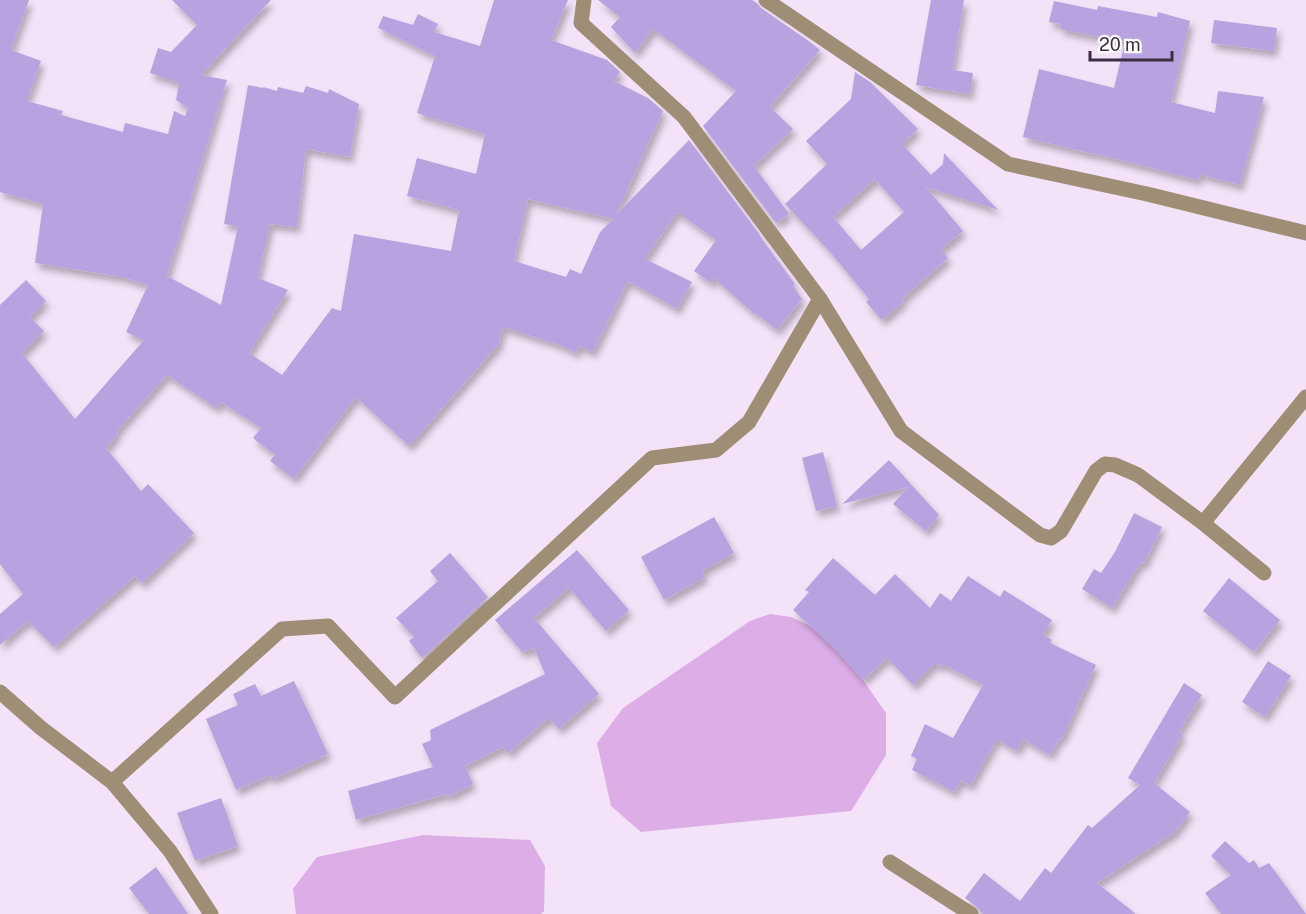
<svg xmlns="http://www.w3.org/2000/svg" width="1306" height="914" viewBox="0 0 1306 914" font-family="'Public Sans',sans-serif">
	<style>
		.green { fill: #dcade6 }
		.building { fill: #b8a2df; fill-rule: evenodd; filter: url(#shadow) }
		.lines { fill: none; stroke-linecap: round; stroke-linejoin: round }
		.minor { stroke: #9d8e75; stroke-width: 15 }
	</style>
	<defs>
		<filter id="shadow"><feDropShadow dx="3.5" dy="6" stdDeviation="3" flood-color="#0004"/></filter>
	</defs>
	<rect width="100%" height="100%" fill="#f4e2f8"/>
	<g class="green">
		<polygon points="770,614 791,617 811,626 837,650 863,680 886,713 886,755 851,811 641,832 611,806 597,743 623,708 750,621"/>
		<polygon points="423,835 530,840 545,866 544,911 541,914 296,914 293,889 317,857"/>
	</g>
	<g class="building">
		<path d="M 0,0 L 29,0 L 11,50 L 41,61 L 27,101 L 63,111 L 61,115 L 123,132 L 125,123 L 168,134 L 174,111 L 185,116 L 188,108 L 176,100 L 179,83 L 150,73 L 158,48 L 171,52 L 197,25 L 172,0 L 271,0 L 201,75 L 227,80 L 167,276 L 221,305 L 238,226 L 224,224 L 248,85 L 263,88 L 263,87 L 277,91 L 278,87 L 303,93 L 306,86 L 328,93 L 329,89 L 359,104 L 350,157 L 306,149 L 297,227 L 270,224 L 258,278 L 288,290 L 249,353 L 282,375 L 332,308 L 341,311 L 354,234 L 451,251 L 459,210 L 407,196 L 417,158 L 476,174 L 485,134 L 417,113 L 435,56 L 378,28 L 383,16 L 413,25 L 418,14 L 438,24 L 434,32 L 480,46 L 494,0 L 568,0 L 551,40 L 607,60 L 620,72 L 614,81 L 648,98 L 663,111 L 616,215 L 689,140 L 760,235 L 759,235 L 795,284 L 793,286 L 802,299 L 777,330 L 755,313 L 754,314 L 714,278 L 711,283 L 694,271 L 716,240 L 677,212 L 645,259 L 692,282 L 677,309 L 628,281 L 593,352 L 579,346 L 576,353 L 560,345 L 503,327 L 499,344 L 409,446 L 356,397 L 294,479 L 270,461 L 275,455 L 253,438 L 261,428 L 221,402 L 216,408 L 167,375 L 116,432 L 118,434 L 106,448 L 141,491 L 148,484 L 194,533 L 142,583 L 135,576 L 54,647 L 28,621 L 0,645 L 0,614 L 23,594 L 0,564 L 0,305 L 26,280 L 46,301 L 30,317 L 44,331 L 22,353 L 75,419 L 144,340 L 126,332 L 148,285 L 122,277 L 35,263 L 43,204 L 0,192 ZM 528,199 L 613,219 L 600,232 L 581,274 L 570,269 L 566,277 L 514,261 Z"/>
		<polygon points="598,0 752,0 757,3 761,8 810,42 820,50 770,107 793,129 754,166 789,214 776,223 703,126 736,91 653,29 635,53 611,27 620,17"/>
		<polygon points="931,0 964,0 953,70 973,73 970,94 916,85"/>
		<polygon points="1054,1 1097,10 1098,6 1157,17 1158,12 1190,21 1171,102 1215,113 1218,91 1264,97 1240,185 1199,174 1198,180 1093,153 1093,154 1023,137 1039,69 1114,88 1125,42 1060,29 1061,24 1049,22"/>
		<polygon points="1214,20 1277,28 1274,51 1211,43"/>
		<path d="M 855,72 L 870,82 L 918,129 L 902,144 L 931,175 L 943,164 L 944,153 L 998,210 L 926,187 L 963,231 L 941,249 L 948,258 L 902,299 L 904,301 L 882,320 L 866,302 L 869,299 L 831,253 L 785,204 L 827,164 L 806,141 L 851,99 ZM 875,179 L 904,212 L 861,250 L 833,217 Z"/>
		<polygon points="823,452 837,506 816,511 802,458"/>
		<polygon points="889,460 939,515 926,531 893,504 908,487 842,504"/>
		<polygon points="1134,513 1162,527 1144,564 1141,562 1112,608 1082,589 1094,569 1101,573 1115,552"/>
		<polygon points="714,517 734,553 702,571 705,577 664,600 641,557"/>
		<polygon points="577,550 629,610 606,631 569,588 534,618 599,694 559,729 549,718 508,753 503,747 465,766 473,784 448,797 447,794 356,820 348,791 433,767 422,744 431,740 430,730 545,674 534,648 522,652 495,620"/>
		<polygon points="450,553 488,597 422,658 409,641 414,637 396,618 438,581 430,571"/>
		<polygon points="833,558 875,595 895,574 930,608 940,593 951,601 968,576 1000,597 1004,590 1052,620 1043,634 1052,640 1050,643 1096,665 1062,739 1060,738 1050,755 1023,739 1017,751 997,739 970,786 961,780 954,792 912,770 917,759 911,756 925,724 953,738 983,685 942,664 940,667 935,663 913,685 887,658 863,680 834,648 793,610 809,592 805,590"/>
		<polygon points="1229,578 1280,620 1254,652 1203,611"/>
		<polygon points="1268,661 1291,676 1265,717 1242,702"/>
		<polygon points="294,681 328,754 272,779 270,775 236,790 206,719 238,705 233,694 255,684 261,696"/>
		<polygon points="1184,683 1202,695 1179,732 1183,734 1154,783 1190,812 1175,832 1097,883 1136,914 983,914 976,906 965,898 984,873 1020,901 1045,868 1051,873 1088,825 1092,828 1140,785 1128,778"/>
		<polygon points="221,798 238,846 195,861 177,813"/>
		<polygon points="1225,841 1249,863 1254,860 1259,868 1269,863 1306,914 1221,914 1205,893 1231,875 1211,856"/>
		<polygon points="156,867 188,914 149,914 129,888"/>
	</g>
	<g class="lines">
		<g class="minor">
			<polyline points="584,0 581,23 684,117 820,299 901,431 1040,535 1051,538 1061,531 1096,471 1105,464 1115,465 1138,475 1203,523 1264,573"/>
			<polyline points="766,0 1008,164 1147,194 1306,233"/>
			<polyline points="1203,523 1306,397"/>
			<polyline points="0,692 41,728 112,782 170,851 211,914"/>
			<polyline points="112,782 282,629 328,626 395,697 652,458 716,450 749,422 820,299"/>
			<polyline points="890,862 971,914"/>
		</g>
	</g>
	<path d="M1090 51v9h82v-9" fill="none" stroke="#3e2c41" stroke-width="3"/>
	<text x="1099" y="51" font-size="18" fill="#3e2c41" stroke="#ffffff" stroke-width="4.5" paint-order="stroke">20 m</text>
</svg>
